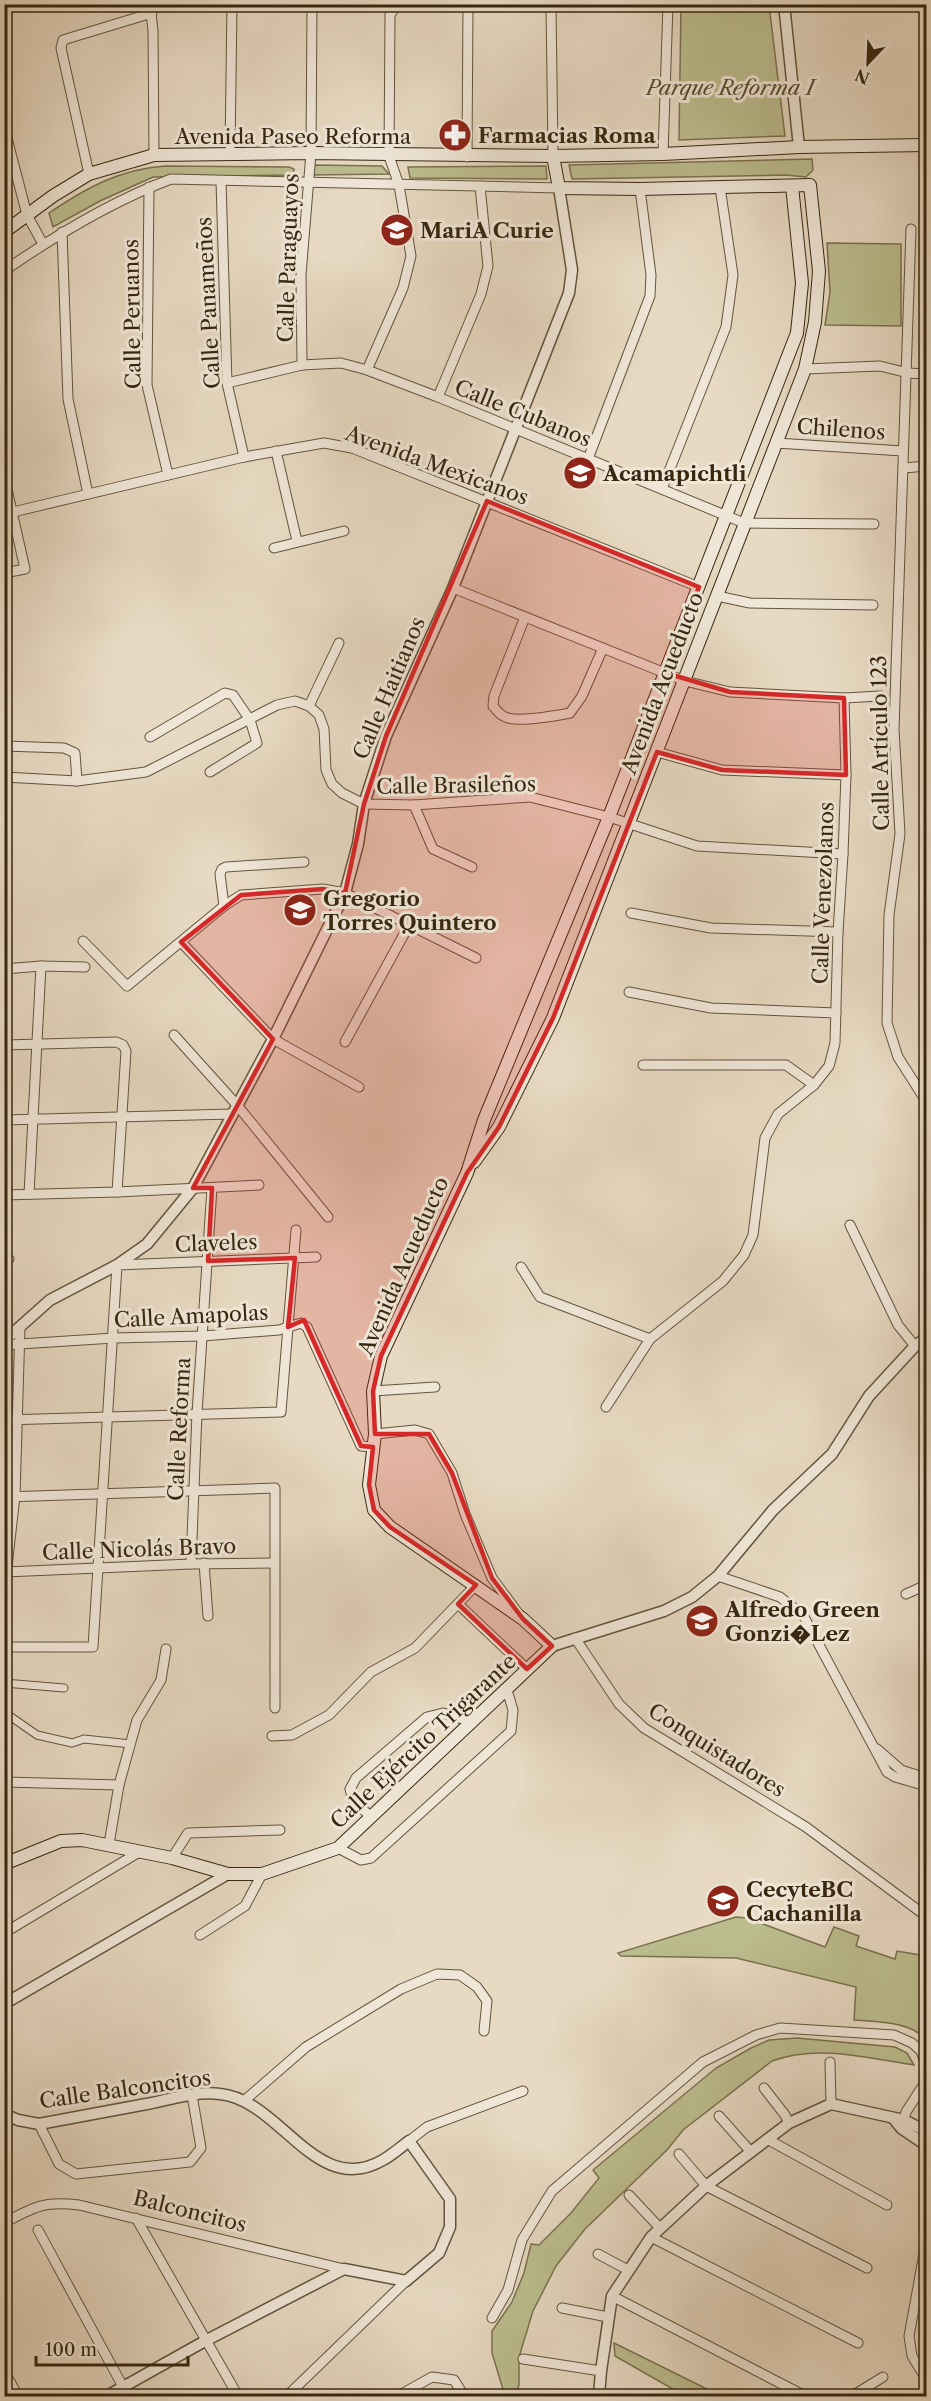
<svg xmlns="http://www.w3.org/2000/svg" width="931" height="2401" viewBox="0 0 931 2401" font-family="'Libre Caslon Text',serif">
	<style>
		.green { fill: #bcbd8f; stroke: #7a724f; stroke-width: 1.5 }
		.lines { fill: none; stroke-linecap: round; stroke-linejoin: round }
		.pedestrian-casing { stroke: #63543c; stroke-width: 9 }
		.minor-casing { stroke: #63543c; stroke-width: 11 }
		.tertiary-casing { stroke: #63543c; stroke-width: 13 }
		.secondary-casing { stroke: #37270f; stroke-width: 14 }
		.pedestrian { stroke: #efe6d7; stroke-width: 7 }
		.minor { stroke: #efe6d7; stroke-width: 9 }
		.tertiary { stroke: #efe6d7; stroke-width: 10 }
		.secondary { stroke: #efe6d7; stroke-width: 12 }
		.marked { fill: #d62828; fill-opacity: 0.2; stroke: #d62828; stroke-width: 4.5; stroke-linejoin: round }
		.labels { text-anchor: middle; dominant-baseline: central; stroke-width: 6; stroke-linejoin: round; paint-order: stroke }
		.park-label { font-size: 21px; font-style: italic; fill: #584c2f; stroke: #efe6d7 }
		.poi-label { font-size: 21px; font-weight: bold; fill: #37270f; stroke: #efe6d7; text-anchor: start }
		.street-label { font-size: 21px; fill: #37270f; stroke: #efe6d7 }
	</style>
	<rect width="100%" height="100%" fill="#e7d9c2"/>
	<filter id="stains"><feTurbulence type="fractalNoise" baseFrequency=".00333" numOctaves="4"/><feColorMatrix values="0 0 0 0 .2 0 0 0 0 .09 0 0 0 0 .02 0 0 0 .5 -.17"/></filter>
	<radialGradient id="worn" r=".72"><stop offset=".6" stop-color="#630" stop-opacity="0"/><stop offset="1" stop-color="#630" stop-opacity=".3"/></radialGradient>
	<g class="green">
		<polygon points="681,5 735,5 738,12 769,5 785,136 679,140"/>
		<polygon points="812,159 813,170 806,177 785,175 572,179 569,165"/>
		<polygon points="315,165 382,166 389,174 311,175"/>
		<path d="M 165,166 L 289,167 L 294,169 L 294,173 L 291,175 L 153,177 L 100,201 L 53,227 L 49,213 C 86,188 120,169 165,166 Z"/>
		<polygon points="546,166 547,179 410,178 408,167"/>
		<polygon points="827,243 901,244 901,326 825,325 830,292"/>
		<path d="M 736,1917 L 747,1918 L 825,1947 L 834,1927 L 859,1936 L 856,1946 L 895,1959 L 897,1951 L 926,1956 L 926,1998 L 924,1998 L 922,2020 L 926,2021 L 925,2039 C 910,2021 876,2022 854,2020 L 856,1987 L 736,1958 L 621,1956 L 618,1953 Z"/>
		<path d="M 797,2038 L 895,2047 L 907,2053 L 914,2065 C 868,2058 818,2044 772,2061 L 683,2130 L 667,2150 L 585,2229 L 556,2266 L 533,2311 L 519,2357 L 519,2385 L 515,2396 L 505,2396 L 492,2353 L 492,2331 L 512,2302 L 524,2273 L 531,2244 L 539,2245 L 571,2213 L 599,2178 L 593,2170 L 716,2068 L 751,2048 L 769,2040 Z"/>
		<polygon points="614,2343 721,2396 685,2396 615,2356"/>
	</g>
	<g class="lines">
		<g class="pedestrian-casing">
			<g id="pedestrian">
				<polyline points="4,1683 64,1688"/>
				<polyline points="4,1712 37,1735 72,1743 84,1739 131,1744"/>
			</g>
		</g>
		<g class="minor-casing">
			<g id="minor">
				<polyline points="150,4 153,31 154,155"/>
				<polyline points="551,4 553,156"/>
				<polyline points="4,127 27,215 43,244"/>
				<polyline points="230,153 232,4"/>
				<polyline points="663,154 668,4"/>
				<polyline points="467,157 468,4"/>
				<polyline points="89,174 61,48 63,40 152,13"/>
				<polyline points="221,181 227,383 244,457"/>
				<polyline points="149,187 147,385 168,475"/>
				<polyline points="911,229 894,729 900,834 889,915 887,1023 898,1057 926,1101"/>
				<polyline points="62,232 68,399 88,494"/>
				<path d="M 4,271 C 56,235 112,201 171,179 L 559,188"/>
				<polyline points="302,365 301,275 311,153 312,4"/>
				<polyline points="805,369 880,366 908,373 926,374"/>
				<polyline points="367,370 403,288 411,256 399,185 389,156 390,15 395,7 402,4"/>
				<polyline points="227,383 302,365 341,363 367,370 438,397 744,523 874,524"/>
				<polyline points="438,397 481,294 488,266 480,186"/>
				<polyline points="776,443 903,451"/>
				<polyline points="276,451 297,541"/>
				<polyline points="588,459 650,296 651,275 640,189"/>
				<polyline points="904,468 926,466"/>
				<polyline points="4,476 25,569 4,573"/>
				<polyline points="662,489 726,327 733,275 720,187"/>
				<polyline points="13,512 244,457 324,443 352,448 699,587"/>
				<polyline points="274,548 344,531"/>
				<polyline points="453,588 685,681 730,692 844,698 880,696"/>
				<polyline points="717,596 750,603 873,605"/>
				<path d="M 525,617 L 494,696 L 493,706 C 498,712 501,716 508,718 C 523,722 554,716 570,713 L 582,696 L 603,648"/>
				<polyline points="309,706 339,643"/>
				<polyline points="150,737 225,693 233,695 250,720 257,743 210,772"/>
				<polyline points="4,746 64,748 75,753 77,781"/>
				<polyline points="657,752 722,770 846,775"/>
				<polyline points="4,777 77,781 146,772 277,705 295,701 309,706 319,715 324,729 326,770 332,784 342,793 364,804 414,805 530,797 609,817 697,846 843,854"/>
				<polyline points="414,805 433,849 472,867"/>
				<polyline points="224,906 220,874 222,869 226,867 304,862"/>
				<polyline points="631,913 711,928 838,932"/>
				<polyline points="83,941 127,986 224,906 241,895 323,889 345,893 476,958"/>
				<polyline points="181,942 273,1039 359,1087"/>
				<polyline points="4,969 41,966 85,967"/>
				<polyline points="629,992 711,1008 836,1013"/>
				<polyline points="174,1035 237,1105 328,1217"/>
				<polyline points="345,1042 409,925"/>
				<polyline points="4,1045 116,1042 123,1045 126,1051 117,1192"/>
				<polyline points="643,1065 786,1065 814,1085"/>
				<polyline points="4,1120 232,1114"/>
				<polyline points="29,1194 41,966"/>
				<polyline points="4,1195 117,1192 259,1185"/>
				<polyline points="850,1225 898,1325 915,1346"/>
				<polyline points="4,1260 9,1259"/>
				<polyline points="521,1267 540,1297 650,1339"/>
				<polyline points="4,1345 114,1338 203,1336 279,1330 301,1323 307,1327 361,1446 373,1447"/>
				<polyline points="373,1391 435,1387"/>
				<polyline points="606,1407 650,1339 723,1281 744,1255 753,1235 765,1138 778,1114 814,1085 829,1066 835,1043 838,932 843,854 846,775 844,698"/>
				<polyline points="4,1420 281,1412 296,1230"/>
				<polyline points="375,1434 415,1430 429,1434 452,1473 465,1514 492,1578 518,1613"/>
				<polyline points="4,1497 275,1488 275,1708"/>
				<polyline points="204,1563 208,1616"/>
				<polyline points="191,1564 197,1413 212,1188"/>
				<polyline points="5,1572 191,1564 274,1563"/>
				<polyline points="718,1576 780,1597 803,1615 887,1772 895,1777 926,1786"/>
				<polyline points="4,1593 15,1496 20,1327"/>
				<polyline points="906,1594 926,1585"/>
				<polyline points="458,1604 527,1669"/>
				<polyline points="575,1638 619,1704 644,1728 806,1827 926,1916"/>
				<polyline points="4,1647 93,1647 117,1265 316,1257"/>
				<polyline points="272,1736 292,1735 329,1715 371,1672 415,1648 476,1585"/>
				<polyline points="877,1749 901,1770 926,1778"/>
				<polyline points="4,1782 119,1785"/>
				<polyline points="371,1817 353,1800 350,1789 356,1778 427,1717 443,1713 472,1722"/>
				<polyline points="109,1844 119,1785 137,1720 161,1680 166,1649"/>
				<polyline points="338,1848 361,1860 371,1858 511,1731 513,1710 507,1690"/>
				<polyline points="172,1858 188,1833 280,1830"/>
				<polyline points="4,1933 141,1851"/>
				<polyline points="200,1935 245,1906 262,1874"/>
				<polyline points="830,2062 831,2104"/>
				<polyline points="764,2088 785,2115 789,2123"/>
				<polyline points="245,2100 306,2047 401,1989 437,1974 460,1975 477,1987 487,2001 484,2031"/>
				<polyline points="719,2116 751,2152"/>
				<polyline points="39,2124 59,2164 76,2174 190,2162 201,2148 192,2095"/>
				<polyline points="767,2139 887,2205"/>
				<polyline points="409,2141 427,2127 523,2091"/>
				<polyline points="679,2154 706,2186 867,2268"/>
				<polyline points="629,2195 659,2227"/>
				<polyline points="136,2218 238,2396"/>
				<path d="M 4,2223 C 35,2206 45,2201 79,2205 L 344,2269"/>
				<polyline points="38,2230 128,2396"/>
				<polyline points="651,2237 858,2343"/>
				<polyline points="926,2243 909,2336 912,2356 926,2379"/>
				<polyline points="598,2254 628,2270"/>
				<polyline points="612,2296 805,2396"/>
				<polyline points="562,2308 608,2317"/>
				<polyline points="492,2318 508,2290 522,2240 552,2191 703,2062 756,2035 780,2028 894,2035 912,2043 921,2051 925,2062 924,2084 906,2112 902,2125"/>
				<polyline points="523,2359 601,2371"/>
				<polyline points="4,2371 18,2396"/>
				<polyline points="287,2396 406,2281"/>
				<polyline points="398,2396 432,2377 454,2380 464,2396"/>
				<polyline points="852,2396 883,2377"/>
			</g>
		</g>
		<g class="tertiary-casing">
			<g id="tertiary">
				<polyline points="784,4 799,147"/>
				<polyline points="4,1341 50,1300 117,1265 147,1244 193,1188 273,1039 345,893 358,844 364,804 386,736 453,588 569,293 572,270 559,188"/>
				<polyline points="552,1646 664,1611 692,1597 718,1576 773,1510 832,1454 869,1396 915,1346 926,1338"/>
				<polyline points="4,2004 228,1874"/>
				<path d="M 4,2114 L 18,2120 L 39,2124 C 77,2117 114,2110 152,2103 C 174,2098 198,2091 220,2094 C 281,2100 316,2199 383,2160 C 392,2155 401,2147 409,2141 L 450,2199 L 450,2227 L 439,2253 L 406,2281 L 344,2269 L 205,2341 L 107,2396"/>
				<polyline points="893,2118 901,2128 926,2145"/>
				<polyline points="599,2396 601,2371 612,2296 651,2237 706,2186 789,2123 831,2104 904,2120 926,2131"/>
			</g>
		</g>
		<g class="secondary-casing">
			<g id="secondary">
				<polyline points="4,232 53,196 89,174 154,155 311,153 553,156 663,154 799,147 926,145"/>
				<polyline points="474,1162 499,1127 553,1018 805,369 815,322 819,271 810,185 640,189 559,188 553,156"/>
				<polyline points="4,1864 61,1841 82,1840 172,1858 228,1874 262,1874 338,1848 552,1646 523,1619 390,1527 374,1510 369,1485 375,1434 373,1391 381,1356 467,1173 484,1120 609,817 797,333 802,283 792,186"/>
			</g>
		</g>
		<use href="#pedestrian" class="pedestrian"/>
		<use href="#minor" class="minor"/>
		<use href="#tertiary" class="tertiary"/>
		<use href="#secondary" class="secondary"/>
	</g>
	<path class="marked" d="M 487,501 L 699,587 L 666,673 L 730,692 L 844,698 L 846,775 L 722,770 L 657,752 L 553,1018 L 499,1127 L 467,1173 L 381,1356 L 373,1391 L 375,1434 L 429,1434 L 452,1473 L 492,1578 L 523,1619 L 552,1646 L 527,1669 L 458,1604 L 476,1585 L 390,1527 L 374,1510 L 369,1485 L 373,1447 L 361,1446 L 304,1320 L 288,1327 L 295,1258 L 208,1261 L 212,1188 L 193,1188 L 273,1039 L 181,942 L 241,895 L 323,889 L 345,893 L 364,804 L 386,736 Z"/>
	<defs>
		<g id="pharmacy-disc" transform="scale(1.725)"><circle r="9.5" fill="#8f2418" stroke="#efe6d7"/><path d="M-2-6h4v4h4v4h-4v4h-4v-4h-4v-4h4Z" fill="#fff"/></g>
		<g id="school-disc" transform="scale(1.725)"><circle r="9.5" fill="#8f2418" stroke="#efe6d7"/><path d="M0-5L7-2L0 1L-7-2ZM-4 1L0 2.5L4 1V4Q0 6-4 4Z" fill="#fff"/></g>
	</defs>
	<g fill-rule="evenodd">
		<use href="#pharmacy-disc" x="455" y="135"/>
		<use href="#school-disc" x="397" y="230"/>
		<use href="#school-disc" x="580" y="473"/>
		<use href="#school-disc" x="300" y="910"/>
		<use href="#school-disc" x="702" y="1621"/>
		<use href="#school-disc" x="723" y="1901"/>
	</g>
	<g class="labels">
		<g class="park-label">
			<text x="730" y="87">Parque Reforma I</text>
		</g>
		<g class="poi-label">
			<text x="478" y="135">Farmacias Roma</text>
			<text x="420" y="230">MariA Curie</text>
			<text x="603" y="473">Acamapichtli</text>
			<text x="323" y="898">Gregorio<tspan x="323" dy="24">Torres Quintero</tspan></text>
			<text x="725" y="1609">Alfredo Green<tspan x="725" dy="24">Gonzi�Lez</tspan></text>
			<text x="746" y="1889">CecyteBC<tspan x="746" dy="24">Cachanilla</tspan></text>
		</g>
		<g class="street-label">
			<text x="293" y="136">Avenida Paseo Reforma</text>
			<text transform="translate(288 258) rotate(-88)">Calle Paraguayos</text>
			<text transform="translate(208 303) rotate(-93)">Calle Panameños</text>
			<text transform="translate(132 314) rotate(-91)">Calle Peruanos</text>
			<text transform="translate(523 413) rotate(22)">Calle Cubanos</text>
			<text transform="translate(841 429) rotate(4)">Chilenos</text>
			<text transform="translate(437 465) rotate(20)">Avenida Mexicanos</text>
			<text transform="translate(662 683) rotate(-69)">Avenida Acueducto</text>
			<text transform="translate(389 688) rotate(-67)">Calle Haitianos</text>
			<text transform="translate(880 743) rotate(-91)">Calle Artículo 123</text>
			<text transform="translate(456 785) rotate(-1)">Calle Brasileños</text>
			<text transform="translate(823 893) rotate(-88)">Calle Venezolanos</text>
			<text transform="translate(216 1243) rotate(-2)">Claveles</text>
			<text transform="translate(403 1266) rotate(-66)">Avenida Acueducto</text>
			<text transform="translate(191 1316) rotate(-3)">Calle Amapolas</text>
			<text transform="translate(179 1429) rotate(-87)">Calle Reforma</text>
			<text transform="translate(139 1549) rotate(-2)">Calle Nicolás Bravo</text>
			<text transform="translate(423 1741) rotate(-43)">Calle Ejército Trigarante</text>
			<text transform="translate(717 1750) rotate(32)">Conquistadores</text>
			<text transform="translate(125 2089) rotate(-8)">Calle Balconcitos</text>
			<text transform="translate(190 2211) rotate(14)">Balconcitos</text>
		</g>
	</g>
	<rect width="931" height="2401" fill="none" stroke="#e7d9c2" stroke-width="24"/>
	<rect x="6" y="6" width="919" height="2389" fill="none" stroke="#37270f" stroke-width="3"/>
	<rect x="12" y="12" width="907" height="2377" fill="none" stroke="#37270f" stroke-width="1.5"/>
	<g transform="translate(868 63) rotate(203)" stroke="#efe6d7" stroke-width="4.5" paint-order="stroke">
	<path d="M0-4.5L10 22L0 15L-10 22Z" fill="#37270f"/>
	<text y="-9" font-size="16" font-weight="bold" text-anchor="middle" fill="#37270f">N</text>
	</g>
	<path d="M36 2356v9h152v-9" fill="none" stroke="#37270f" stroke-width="3"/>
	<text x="45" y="2356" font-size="18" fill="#37270f" stroke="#efe6d7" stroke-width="4.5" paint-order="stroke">100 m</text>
	<rect width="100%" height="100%" filter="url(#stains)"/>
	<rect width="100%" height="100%" fill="url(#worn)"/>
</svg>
